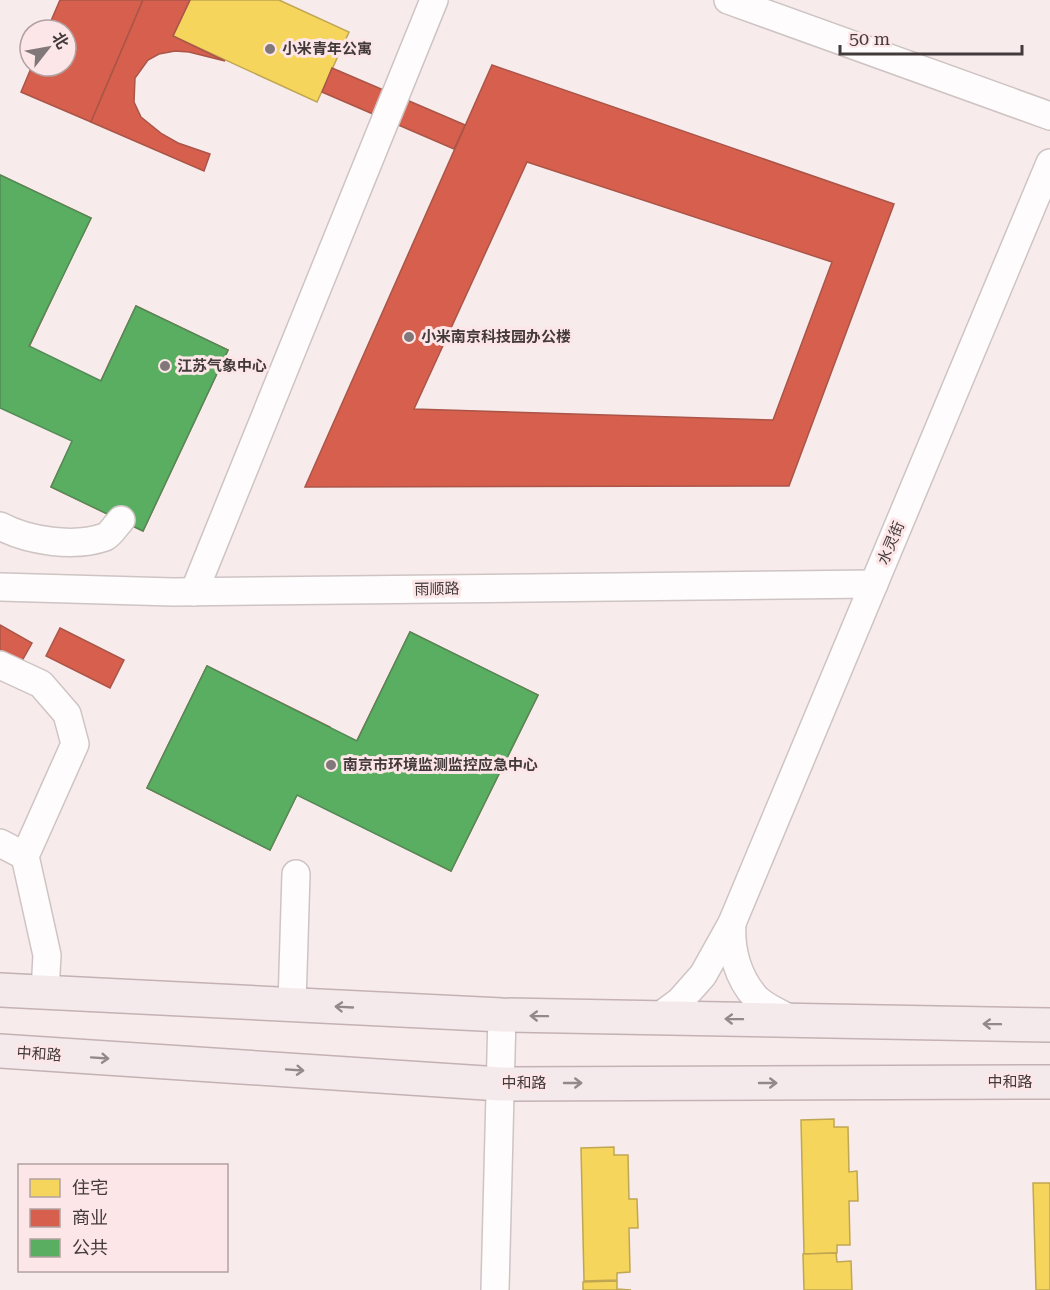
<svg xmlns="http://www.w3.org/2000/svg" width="1050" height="1290" viewBox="0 0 1050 1290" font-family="'Roboto Serif','Noto Sans SC',serif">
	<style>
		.homes { fill: #f6d55c; stroke: #c0a652; stroke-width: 1.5 }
		.shops { fill: #d6604d; stroke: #aa5548; stroke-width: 1.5; fill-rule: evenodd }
		.public { fill: #5aae61; stroke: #538b56; stroke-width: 1.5 }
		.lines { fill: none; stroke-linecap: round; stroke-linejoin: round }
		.minor-casing { stroke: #cec4c4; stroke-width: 30 }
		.major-casing { stroke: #c4b1b3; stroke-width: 36 }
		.minor { stroke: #fefcfc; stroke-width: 27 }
		.major { stroke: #f4e9eb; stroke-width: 33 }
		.oneway { stroke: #93898a }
		.poi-dot { fill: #827879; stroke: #fde6e7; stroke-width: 2 }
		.labels { text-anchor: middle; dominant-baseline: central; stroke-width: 6; stroke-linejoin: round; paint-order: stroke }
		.poi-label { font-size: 15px; font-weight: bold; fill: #433a3b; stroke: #fde6e7; text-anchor: start }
		.street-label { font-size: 15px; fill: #433a3b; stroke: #fde6e7 }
	</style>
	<rect width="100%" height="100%" fill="#f8ebec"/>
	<g class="homes">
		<polygon points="190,0 279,0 349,32 317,102 173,36"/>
		<polygon points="834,1119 834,1127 848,1127 849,1172 857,1171 858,1201 849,1201 850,1245 837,1245 837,1253 804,1254 801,1120"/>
		<polygon points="614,1147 614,1155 628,1155 629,1199 637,1199 638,1228 629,1228 630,1272 617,1273 617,1280 584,1281 581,1148"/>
		<polygon points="1033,1183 1050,1183 1050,1290 1036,1290"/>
		<polygon points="836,1253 837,1262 851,1261 852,1290 804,1290 803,1254"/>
		<polygon points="617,1281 617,1289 631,1290 583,1290 583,1282"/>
	</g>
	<g class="shops">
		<polygon points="60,0 143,0 91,122 21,92 32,66 66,66 66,30 47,30"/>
		<polygon points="143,0 190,0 173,36 225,61 189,52 175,51 159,54 148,60 135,78 134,102 141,117 162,134 178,143 210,154 204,171 91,122"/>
		<path d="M 492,65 L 894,204 L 789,486 L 305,487 ZM 527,162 L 832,262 L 773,420 L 414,409 Z"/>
		<polygon points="332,68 465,125 454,149 322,92"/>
		<polygon points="0,175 91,218 66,269 0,238"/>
		<polygon points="0,238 66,269 0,408"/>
		<polygon points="136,306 228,350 143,531 51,487"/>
		<polygon points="0,625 32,643 18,668 0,658"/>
		<polygon points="60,628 124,660 110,688 46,656"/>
		<polygon points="410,632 538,695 451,871 324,808"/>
		<polygon points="207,666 330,727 270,850 147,788"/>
	</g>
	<g class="public">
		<polygon points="0,175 91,218 29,346 101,381 136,306 228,350 143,531 51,487 72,441 0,408"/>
		<polygon points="410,632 538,695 451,871 297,795 270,850 147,788 207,666 357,741"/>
	</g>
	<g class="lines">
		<g class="minor-casing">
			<g id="minor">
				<polyline points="728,0 1050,116"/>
				<path d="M 0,526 C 28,541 74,548 105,537 C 111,534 116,525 121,520"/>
				<polyline points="0,587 173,592 874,584"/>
				<polyline points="194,592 434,0"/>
				<polyline points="0,665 41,684 67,714 75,744 25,856 47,955 45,992"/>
				<polyline points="0,843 25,856"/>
				<path d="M 732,923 C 730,950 738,978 756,998 C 765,1007 782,1014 793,1020"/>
				<polyline points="292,1004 296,874"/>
				<polyline points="657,1018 680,1001 703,975 732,923 1050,163"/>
				<polyline points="495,1290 502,1015"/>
			</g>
		</g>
		<g class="major-casing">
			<g id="major">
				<polyline points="0,990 502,1015 1050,1025"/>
				<polyline points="0,1051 500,1084 1050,1082"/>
			</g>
		</g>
		<use href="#minor" class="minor"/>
		<use href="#major" class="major"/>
	</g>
	<defs><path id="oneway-shaft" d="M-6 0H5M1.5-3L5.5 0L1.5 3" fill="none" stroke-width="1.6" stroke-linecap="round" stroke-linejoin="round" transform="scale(1.5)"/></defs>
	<g class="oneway">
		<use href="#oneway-shaft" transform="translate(344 1007) rotate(-177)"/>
		<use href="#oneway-shaft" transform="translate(539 1016) rotate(-179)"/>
		<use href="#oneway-shaft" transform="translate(734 1019) rotate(-179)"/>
		<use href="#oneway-shaft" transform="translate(992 1024) rotate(-179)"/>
		<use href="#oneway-shaft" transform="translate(100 1058) rotate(4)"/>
		<use href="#oneway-shaft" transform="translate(295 1070) rotate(4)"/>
		<use href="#oneway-shaft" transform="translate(573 1083)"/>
		<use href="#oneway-shaft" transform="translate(768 1083)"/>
	</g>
	<g class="poi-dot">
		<circle cx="270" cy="49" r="6"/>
		<circle cx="409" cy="337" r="6"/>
		<circle cx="165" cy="366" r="6"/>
		<circle cx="331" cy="765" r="6"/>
	</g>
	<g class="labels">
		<g class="poi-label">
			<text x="282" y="49">小米青年公寓</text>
			<text x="421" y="337">小米南京科技园办公楼</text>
			<text x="177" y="366">江苏气象中心</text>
			<text x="343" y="765">南京市环境监测监控应急中心</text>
		</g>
		<g class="street-label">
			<text transform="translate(891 543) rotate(-67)">水灵街</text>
			<text transform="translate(437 589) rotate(-1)">雨顺路</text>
			<text transform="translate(39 1054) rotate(4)">中和路</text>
			<text x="1010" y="1082">中和路</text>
			<text x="524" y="1083">中和路</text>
		</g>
	</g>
	<rect x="18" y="1164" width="210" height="108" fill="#fde6e7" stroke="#b3a1a2" stroke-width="1.5"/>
	<rect x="30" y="1179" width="30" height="18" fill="#f6d55c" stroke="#b3a1a2" stroke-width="1.5"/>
	<text x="72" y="1194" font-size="18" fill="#433a3b">住宅</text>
	<rect x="30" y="1209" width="30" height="18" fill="#d6604d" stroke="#b3a1a2" stroke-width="1.5"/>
	<text x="72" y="1224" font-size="18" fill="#433a3b">商业</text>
	<rect x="30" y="1239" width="30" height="18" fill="#5aae61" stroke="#b3a1a2" stroke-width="1.5"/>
	<text x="72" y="1254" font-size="18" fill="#433a3b">公共</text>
	<g transform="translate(48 48) rotate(59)"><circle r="28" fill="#fde6e7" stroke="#b3a1a2" stroke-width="1.5"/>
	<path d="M0-4.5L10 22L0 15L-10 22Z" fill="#827879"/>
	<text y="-9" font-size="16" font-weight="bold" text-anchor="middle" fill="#433a3b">北</text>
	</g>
	<path d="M840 45v9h182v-9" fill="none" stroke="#433a3b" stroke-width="3"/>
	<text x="849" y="45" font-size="18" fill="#433a3b" stroke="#fde6e7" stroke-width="4.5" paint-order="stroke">50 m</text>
</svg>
